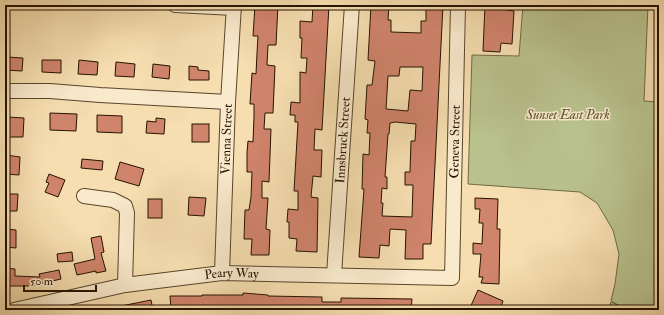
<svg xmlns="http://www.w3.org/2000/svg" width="664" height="315" viewBox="0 0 664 315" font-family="'IM FELL Double Pica',serif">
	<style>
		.green { fill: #b9c28d; stroke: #6f6a46 }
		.building { fill: #d0846c; stroke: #251200; fill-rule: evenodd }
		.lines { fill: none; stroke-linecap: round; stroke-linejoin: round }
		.minor-casing { stroke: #59452c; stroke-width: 16 }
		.minor { stroke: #f9eacc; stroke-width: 14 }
		.labels { text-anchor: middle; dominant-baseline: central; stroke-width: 3; stroke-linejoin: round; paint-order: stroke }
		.park-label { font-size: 13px; font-style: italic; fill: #595031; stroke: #f9eacc }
		.street-label { font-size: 13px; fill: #251200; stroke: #f9eacc }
	</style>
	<rect width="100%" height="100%" fill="#f6deb0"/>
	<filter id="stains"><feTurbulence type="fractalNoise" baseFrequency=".005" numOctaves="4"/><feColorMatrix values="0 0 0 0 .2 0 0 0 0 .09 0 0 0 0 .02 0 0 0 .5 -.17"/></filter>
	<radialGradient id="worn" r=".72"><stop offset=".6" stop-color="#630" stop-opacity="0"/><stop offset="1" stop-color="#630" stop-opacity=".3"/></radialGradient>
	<polygon class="green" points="523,5 648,5 644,101 659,102 659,310 608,310 611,302 620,306 611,301 615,284 619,254 613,230 597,203 580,192 468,184 472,55 519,56"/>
	<g class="building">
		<polygon points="255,5 278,5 276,45 268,45 267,65 275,66 273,113 265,113 264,129 271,129 269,182 262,181 262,198 268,198 266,229 270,230 269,255 251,255 252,239 244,239 245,210 249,210 251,197 252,172 247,172 247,153 248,141 253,142 254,117 254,104 250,104 252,73 256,74 257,53 258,36 253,36"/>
		<polygon points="313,5 329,5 322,130 315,129 314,150 322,150 321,177 313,176 311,197 318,198 317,252 296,251 297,239 289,238 289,222 287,222 288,209 298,210 298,191 294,191 298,122 295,122 295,115 290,115 291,102 300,103 300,72 306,73 307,58 301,58 302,38 300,38 300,21 312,22"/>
		<path d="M 371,5 L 389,5 L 388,20 L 391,20 L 391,32 L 421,33 L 421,21 L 426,21 L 426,5 L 443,5 L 431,244 L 423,244 L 423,259 L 405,259 L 406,230 L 390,229 L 389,246 L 380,245 L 379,258 L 359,257 L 364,189 L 362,189 L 363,154 L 369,155 L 370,133 L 367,133 L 368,120 L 365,119 L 367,85 L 372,85 L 375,61 L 368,60 ZM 400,67 L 423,67 L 422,91 L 410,90 L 408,111 L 386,109 L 388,76 L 399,76 ZM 395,122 L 416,124 L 415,141 L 411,141 L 410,172 L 405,172 L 405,185 L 413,185 L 412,217 L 382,216 L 383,203 L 381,203 L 382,188 L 387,189 L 387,177 L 385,177 L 388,134 L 389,134 L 390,123 Z"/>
		<polygon points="485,5 506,5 506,10 514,11 512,44 501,43 500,52 483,51"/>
		<polygon points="6,57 23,58 22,71 5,70"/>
		<polygon points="42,60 61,60 61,73 42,72"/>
		<polygon points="79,60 98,62 97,75 78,74"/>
		<polygon points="116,62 135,64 134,77 115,76"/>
		<polygon points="153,64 170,66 169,79 152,77"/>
		<polygon points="189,66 198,67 198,70 209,71 209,80 189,80"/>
		<polygon points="50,113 77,114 76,131 50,130"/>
		<polygon points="97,115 122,116 122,133 97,132"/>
		<polygon points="8,117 24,118 23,137 7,137"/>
		<polygon points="156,118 165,119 164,134 146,133 147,121 156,122"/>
		<rect x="192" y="124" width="17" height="18"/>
		<polygon points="6,155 20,157 19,175 5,174"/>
		<polygon points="82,159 103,161 102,170 81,168"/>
		<polygon points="120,162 144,169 139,186 115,179"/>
		<polygon points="49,174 65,180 58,197 45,192 49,183 46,182"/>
		<polygon points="5,194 18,194 17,211 5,211"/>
		<polygon points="189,197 206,198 204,216 188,215"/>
		<polygon points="475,198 498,199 497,229 500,229 499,284 481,283 483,277 479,277 481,254 473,254 473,243 482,244 483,223 479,223 480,209 475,209"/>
		<rect x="148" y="199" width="14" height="19"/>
		<polygon points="5,229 16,230 16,248 5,247"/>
		<polygon points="101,236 104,252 101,253 106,271 96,273 96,271 77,275 74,264 95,259 91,238"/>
		<polygon points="72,252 73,261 58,262 57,254"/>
		<polygon points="5,268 15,269 15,276 40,277 39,274 59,270 61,279 30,286 5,286"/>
		<polygon points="478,290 503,301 500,310 469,310"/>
		<polygon points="243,293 268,295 268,296 322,297 322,302 341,302 341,298 412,299 411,310 171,310 170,296 202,296 202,295 243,295"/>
		<polygon points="151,300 153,310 121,310 121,306"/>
	</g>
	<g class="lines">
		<g class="minor-casing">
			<g id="minor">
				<polyline points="175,5 234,8"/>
				<polyline points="5,91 50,91 100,95 228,102"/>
				<polyline points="84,196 113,200 125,206 127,213 125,285"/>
				<path id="s1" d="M 222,273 L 228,102 L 234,5"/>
				<path id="s2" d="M 334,275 L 352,5"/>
				<path id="s3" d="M 14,310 L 125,285 L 222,273 L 452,278 L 458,5"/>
			</g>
		</g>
		<use href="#minor" class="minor"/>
	</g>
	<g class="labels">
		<g class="park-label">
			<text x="568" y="115">Sunset East Park</text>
		</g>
		<g class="street-label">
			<text stroke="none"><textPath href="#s1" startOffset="134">Vienna Street</textPath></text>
			<text stroke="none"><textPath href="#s2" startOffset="135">Innsbruck Street</textPath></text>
			<text stroke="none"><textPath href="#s3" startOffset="578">Geneva Street</textPath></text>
			<text stroke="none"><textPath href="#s3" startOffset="221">Peary Way</textPath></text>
		</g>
	</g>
	<rect width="664" height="315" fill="none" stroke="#f6deb0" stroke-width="20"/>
	<rect x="6" y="6" width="652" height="303" fill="none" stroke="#251200" stroke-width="2"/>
	<rect x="10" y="10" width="644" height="295" fill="none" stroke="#251200"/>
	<path d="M24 285v6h72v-6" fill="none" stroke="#251200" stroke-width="2"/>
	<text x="30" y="285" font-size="12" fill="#251200" stroke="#f9eacc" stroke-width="3" paint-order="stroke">50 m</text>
	<rect width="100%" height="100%" filter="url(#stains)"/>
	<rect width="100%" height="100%" fill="url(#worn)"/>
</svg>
